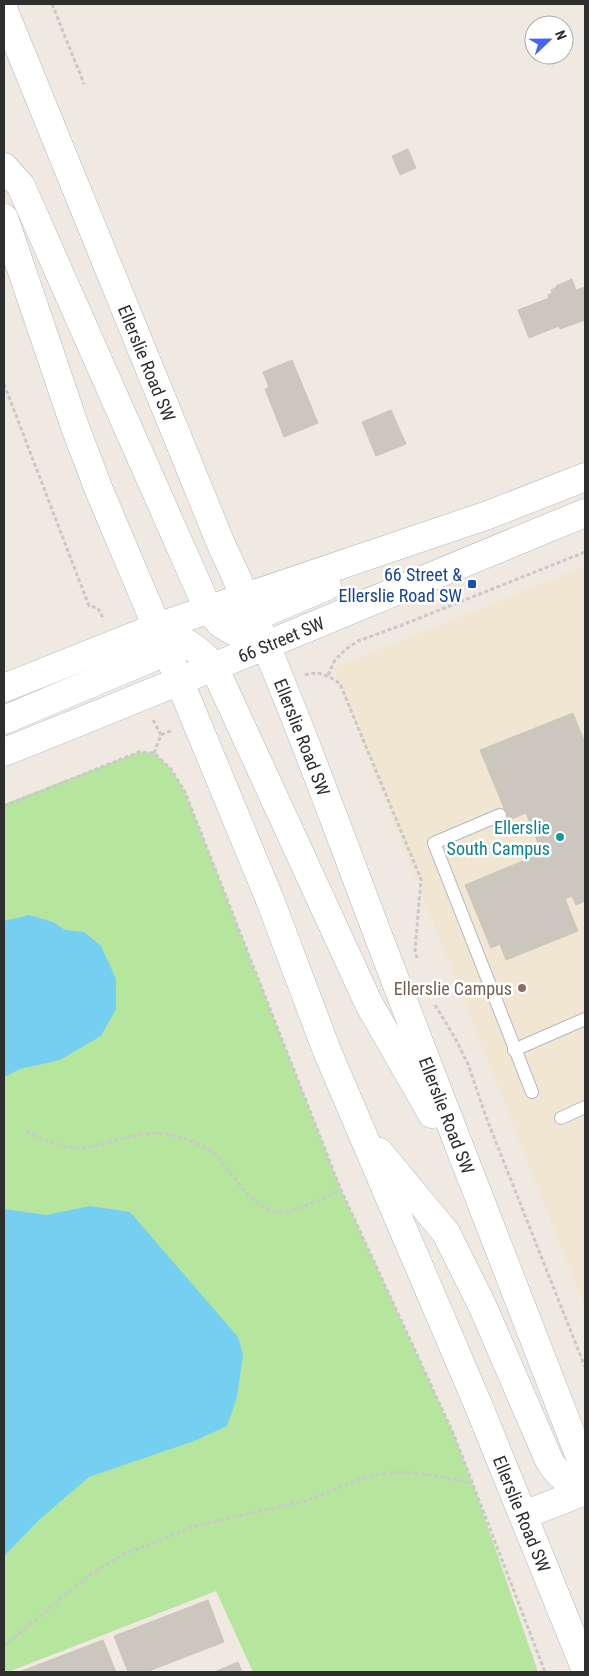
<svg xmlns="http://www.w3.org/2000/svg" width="589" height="1676" viewBox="0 0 589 1676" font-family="'Roboto Condensed',sans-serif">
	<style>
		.education { fill: #f0e6d1 }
		.green { fill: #b6e59e }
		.water { fill: #75cff0 }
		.building { fill: #cbc7bf; stroke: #cbc5ba }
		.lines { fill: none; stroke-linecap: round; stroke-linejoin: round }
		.service-casing { stroke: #b4b7c1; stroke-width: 14 }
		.secondary-casing { stroke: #b4b7c1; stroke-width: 29 }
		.path { stroke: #c9c9c9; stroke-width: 3; stroke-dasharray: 4 2.5; stroke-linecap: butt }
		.service { stroke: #fff; stroke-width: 12 }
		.secondary { stroke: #fff; stroke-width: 28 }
		.transit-dot { fill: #1a4fb4; stroke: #fff; stroke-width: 2 }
		.culture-dot { fill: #0f9aa8; stroke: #fff; stroke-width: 2 }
		.education-dot { fill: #8d6e63; stroke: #fff; stroke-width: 2 }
		.labels { text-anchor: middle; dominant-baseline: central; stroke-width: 5; stroke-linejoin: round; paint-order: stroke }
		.street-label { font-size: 18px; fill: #2e2e2e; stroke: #fff }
		.transit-label { font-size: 18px; fill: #164399; stroke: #fff; text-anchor: end }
		.culture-label { font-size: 18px; fill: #0d838f; stroke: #fff; text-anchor: end }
		.education-label { font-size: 18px; fill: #785e54; stroke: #fff; text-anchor: end }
	</style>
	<rect width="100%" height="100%" fill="#efe9e1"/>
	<polygon class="education" points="585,566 585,1308 333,668"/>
	<polygon class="green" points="139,752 154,753 171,769 185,792 341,1190 454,1435 475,1490 538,1672 253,1672 216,1591 8,1672 4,1672 4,804"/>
	<g class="water">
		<polygon points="29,915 53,922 65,930 84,932 101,946 116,979 116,1009 101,1036 60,1060 20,1069 4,1077 4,921"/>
		<polygon points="90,1206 130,1212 238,1337 243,1355 237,1397 227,1426 194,1441 89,1477 39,1520 4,1556 4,1209 46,1215"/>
	</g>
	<g class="building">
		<polygon points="408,149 416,168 400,175 392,156"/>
		<polygon points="572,279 576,290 585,287 585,320 560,329 559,326 529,338 518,310 549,298 548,295 552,293 551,290 557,287 556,286"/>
		<polygon points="292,360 318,423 284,437 265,389 269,387 263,372"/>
		<polygon points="391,410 406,444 376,456 362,422"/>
		<polygon points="573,713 585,743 585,901 576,905 572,896 565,899 578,931 506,960 500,944 491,948 465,885 542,853 526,813 509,820 480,750"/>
		<polygon points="208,1600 224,1642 146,1672 128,1672 114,1636"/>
		<polygon points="103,1640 116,1672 19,1672"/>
		<polygon points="238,1662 242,1672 214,1672"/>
	</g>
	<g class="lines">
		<g class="service-casing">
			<g id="service">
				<polyline points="500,815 434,843 532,1092"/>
				<polyline points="514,1050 585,1019"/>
				<polyline points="561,1118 585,1107"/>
			</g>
		</g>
		<g class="secondary-casing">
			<g id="secondary">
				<path id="s1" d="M 4,11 L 221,544 C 282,674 330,809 381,943 C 448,1119 517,1294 585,1470"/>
				<polyline points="4,167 21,186 208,609 221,624 233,631 266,644"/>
				<path id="s2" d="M 4,218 L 75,427 L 99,490 L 167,651 L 270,900 L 327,1051 L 477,1402 L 585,1668"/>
				<path d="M 157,627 C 181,639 197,647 214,667 L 369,1004 L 432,1114"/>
				<polyline points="239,627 254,617 327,586"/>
				<polyline points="4,688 157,627 488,515 585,477"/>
				<polyline points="4,720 184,644"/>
				<path id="s3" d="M 4,752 C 199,675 391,592 585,513"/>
				<path d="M 379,1152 L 446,1233 L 482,1305 L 549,1460 C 559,1477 566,1481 585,1486"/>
				<polyline points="524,1515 585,1491"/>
			</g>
		</g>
		<g class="path">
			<polyline points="52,4 84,84"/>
			<polyline points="4,384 89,606 98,608 104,620"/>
			<path d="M 305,675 C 318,670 330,676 340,684 L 421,879 L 415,951 L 417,958"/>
			<polyline points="328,675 335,660 346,649 358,641 402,625 585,552"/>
			<polyline points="153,720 161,735"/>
			<polyline points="154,753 161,735 173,730"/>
			<polyline points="4,806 139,752 154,753 171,769 185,792 341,1190 454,1435 545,1672"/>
			<polyline points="435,1005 455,1038 468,1064 486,1117 585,1367"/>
			<path d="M 27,1131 C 45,1140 62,1149 82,1148 C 113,1145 143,1126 175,1136 C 189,1140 202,1144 213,1153 C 233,1171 251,1211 280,1212 C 299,1212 324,1197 341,1190"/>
			<polyline points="4,1646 92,1573 124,1554 195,1526 308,1500 360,1479 380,1474 401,1472 431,1475 472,1483"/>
		</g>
		<use href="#service" class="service"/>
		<use href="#secondary" class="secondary"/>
	</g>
	<rect class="transit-dot" x="467" y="579" width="10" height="10" rx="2.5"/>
	<circle class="culture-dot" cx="560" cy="837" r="5"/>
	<circle class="education-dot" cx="522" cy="988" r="5"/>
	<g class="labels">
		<g class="street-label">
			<text stroke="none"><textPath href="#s1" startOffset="380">Ellerslie Road SW</textPath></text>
			<text stroke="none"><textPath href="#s3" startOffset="299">66 Street SW</textPath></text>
			<text stroke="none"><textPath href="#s1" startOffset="785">Ellerslie Road SW</textPath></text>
			<text stroke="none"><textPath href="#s1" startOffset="1190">Ellerslie Road SW</textPath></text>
			<text stroke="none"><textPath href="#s2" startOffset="1396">Ellerslie Road SW</textPath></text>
		</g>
		<g class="transit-label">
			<text x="462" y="574">66 Street &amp;<tspan x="462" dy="21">Ellerslie Road SW</tspan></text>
		</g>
		<g class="culture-label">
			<text x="550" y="827">Ellerslie<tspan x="550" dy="21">South Campus</tspan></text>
		</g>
		<g class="education-label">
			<text x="512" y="988">Ellerslie Campus</text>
		</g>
	</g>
	<rect width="589" height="1676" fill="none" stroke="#2e2e2e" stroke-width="10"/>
	<g transform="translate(549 40) rotate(68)"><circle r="24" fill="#ffffff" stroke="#ababab"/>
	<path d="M0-4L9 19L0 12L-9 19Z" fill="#4264fb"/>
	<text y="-8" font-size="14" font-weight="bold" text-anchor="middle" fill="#2e2e2e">N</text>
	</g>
</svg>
